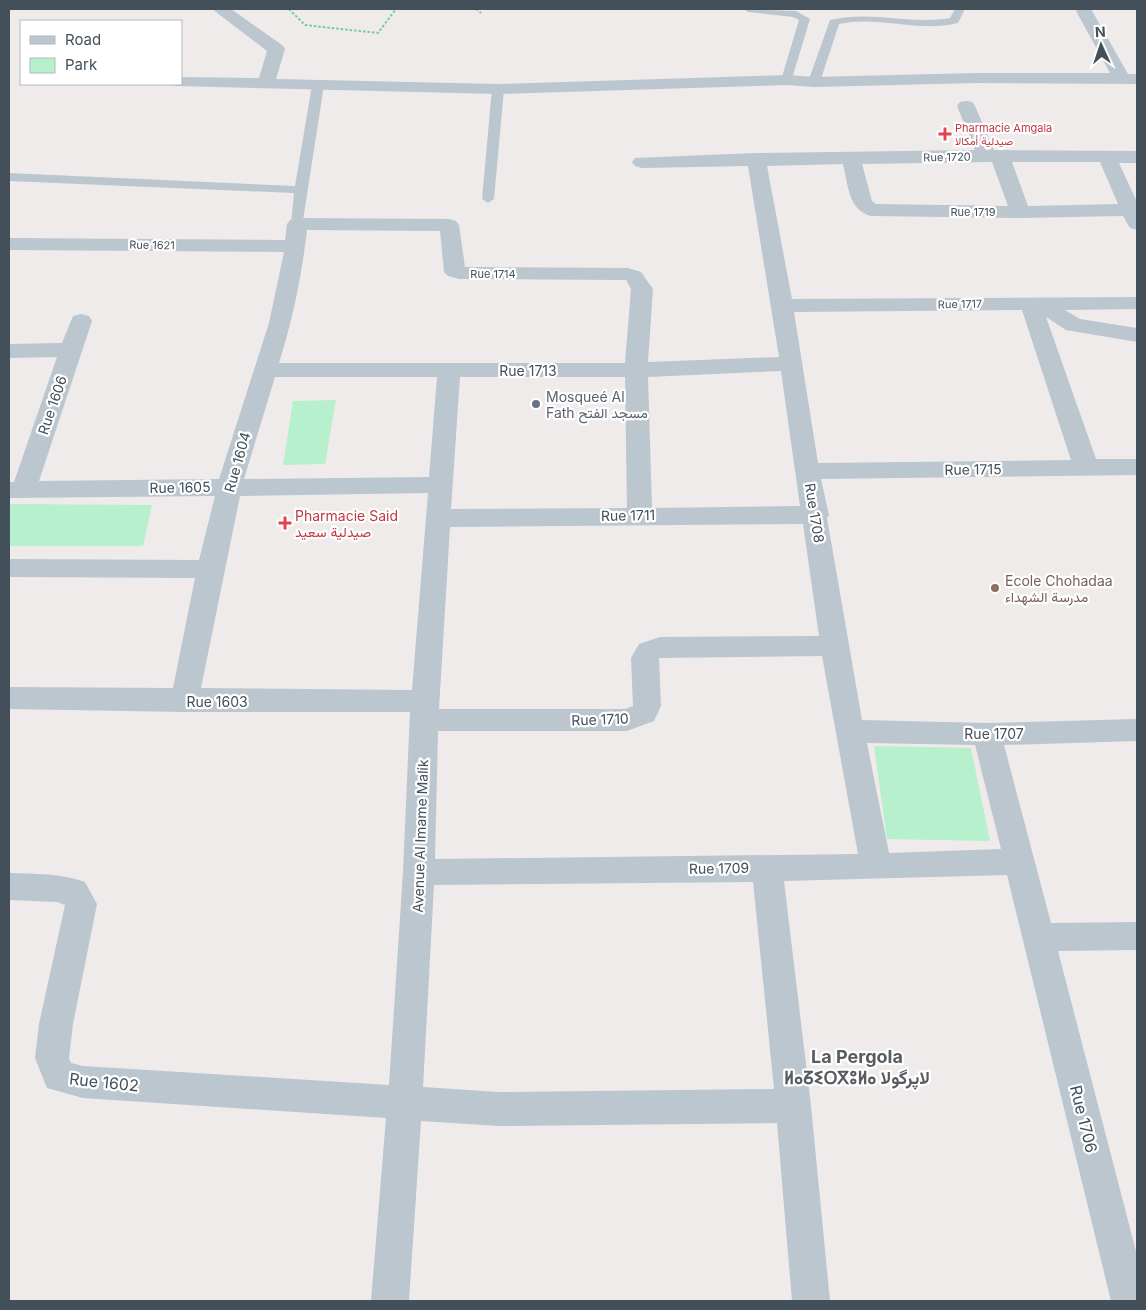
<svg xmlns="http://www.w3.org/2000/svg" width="1146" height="1310" viewBox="0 0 1146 1310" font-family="Inter,Vazirmatn,'Noto Sans Tifinagh',sans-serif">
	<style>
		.green { fill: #b6f0cd }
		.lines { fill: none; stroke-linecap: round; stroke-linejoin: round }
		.path { stroke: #6dcf9f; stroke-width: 2; stroke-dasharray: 2.5 2; stroke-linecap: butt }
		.lane { fill: #bbc6cf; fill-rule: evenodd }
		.street { fill: #bbc6cf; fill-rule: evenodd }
		.health-dot { fill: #e0444e; stroke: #fff; stroke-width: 2 }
		.worship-dot { fill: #6b7280; stroke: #fff; stroke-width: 2 }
		.education-dot { fill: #8d6e63; stroke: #fff; stroke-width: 2 }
		.labels { text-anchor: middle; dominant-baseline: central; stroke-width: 4.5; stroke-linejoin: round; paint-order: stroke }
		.far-health-label { font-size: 11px; fill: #be3a42; stroke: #fff; text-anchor: start }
		.far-street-label { font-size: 11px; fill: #434f59; stroke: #fff }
		.street-label { font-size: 14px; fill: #434f59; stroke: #fff }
		.worship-label { font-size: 14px; fill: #5b616d; stroke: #fff; text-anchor: start }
		.health-label { font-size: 14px; fill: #be3a42; stroke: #fff; text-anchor: start }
		.education-label { font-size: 14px; fill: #785e54; stroke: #fff; text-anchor: start }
		.near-street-label { font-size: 16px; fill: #434f59; stroke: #fff }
		.near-neighbourhood-label { font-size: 18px; font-weight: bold; fill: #585c61; stroke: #fff }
	</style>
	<rect width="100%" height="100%" fill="#efebeb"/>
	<g class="green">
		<polygon points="336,400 325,464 283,465 293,401"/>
		<polygon points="10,504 152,505 143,546 9,546"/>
		<polygon points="874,746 971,748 990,841 887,839"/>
	</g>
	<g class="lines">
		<g class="path">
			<polyline points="289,9 305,25 378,33 396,9"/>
			<polyline points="476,9 481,13"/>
		</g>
		<g class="lane">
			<polygon points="743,9 796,11 810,19 791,82 783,82 781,80 799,20 793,17 748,12"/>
			<path d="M 955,9 L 965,9 L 958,23 C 918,33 878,15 839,24 L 820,82 L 814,85 L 808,82 L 830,20 C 870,10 910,25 950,18 Z"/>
			<polygon points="318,82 324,85 302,227 292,227 291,224 294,193 9,181 9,173 295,186 312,85"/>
			<polygon points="498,86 504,89 494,199 488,203 482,199 492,89"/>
		</g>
		<g class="street">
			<polygon points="212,9 231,9 282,45 285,49 276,79 498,84 787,75 814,77 976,73 1110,73 1075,9 1091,9 1128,74 1137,74 1137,84 976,83 814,87 787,85 498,94 175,86 173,84 181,84 181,77 259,78 267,51"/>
			<path d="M 966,101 L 972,102 L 975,106 L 994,150 L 1137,151 L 1137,163 L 1119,163 L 1137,202 L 1137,230 L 1130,228 L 1123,216 L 1020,218 L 871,216 C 848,210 848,184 843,164 L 767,166 L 792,299 L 1137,297 L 1137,309 L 1065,310 L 1080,319 L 1137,328 L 1137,342 L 1066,330 L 1046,317 L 1096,459 L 1137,459 L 1137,475 L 821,479 L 829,515 L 827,518 L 862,720 L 987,723 L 1137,719 L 1137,741 L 1004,745 L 1051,923 L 1137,922 L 1137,950 L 1058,951 L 1137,1255 L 1137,1301 L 1111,1301 L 1007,875 L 784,881 L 811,1106 L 830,1301 L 792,1301 L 777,1123 L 499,1126 L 421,1121 L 409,1301 L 371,1301 L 386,1118 L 83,1098 L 47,1088 L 35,1058 L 39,1024 L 65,905 L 57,902 L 9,900 L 9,873 C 35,874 60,873 85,882 L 97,904 L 73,1024 L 69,1058 L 71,1063 L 83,1066 L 389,1085 L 403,872 L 410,712 L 185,712 L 9,709 L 9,687 L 173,688 L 195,578 L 9,577 L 9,559 L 199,560 L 215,496 L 9,498 L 9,482 L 14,482 L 57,357 L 9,358 L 9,344 L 62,343 L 73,316 L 81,314 L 89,316 L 92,321 L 39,481 L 219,479 L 269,323 L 284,252 L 9,250 L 9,238 L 285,240 L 287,224 L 290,220 L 297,218 L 449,219 L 456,221 L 459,225 L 465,267 L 628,268 L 641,272 L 653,289 L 648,362 L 779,357 L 748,166 L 642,168 L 635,166 L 632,162 L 635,158 L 756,153 L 975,150 L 957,106 L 960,102 ZM 992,162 L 1008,206 L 876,204 L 872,201 L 862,164 ZM 1012,162 L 1100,162 L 1118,204 L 1028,206 ZM 307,230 L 440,231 L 444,272 L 448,276 L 459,279 L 626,280 L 631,289 L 625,363 L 279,363 C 293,319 302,274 307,230 ZM 1022,310 L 1071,460 L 818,463 L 794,312 ZM 781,371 L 800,506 L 652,508 L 648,377 ZM 275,377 L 437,377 L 429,477 L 244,479 ZM 460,377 L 625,377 L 627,508 L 451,509 ZM 428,493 L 412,690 L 201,688 L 240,496 ZM 803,524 L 819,636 L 660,637 L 639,644 L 631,658 L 633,706 L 625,709 L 439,709 L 450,527 ZM 822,656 L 858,854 L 435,859 L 438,731 L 627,731 L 654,721 L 661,706 L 659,658 ZM 867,743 L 975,745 L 1001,849 L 889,853 ZM 753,882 L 774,1089 L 499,1092 L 423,1087 L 434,885 Z"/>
		</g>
	</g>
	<g class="health-dot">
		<path d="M942.5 126.5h5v5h5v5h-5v5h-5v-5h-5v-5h5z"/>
		<path d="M282.5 515.5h5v5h5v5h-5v5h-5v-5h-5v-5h5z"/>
	</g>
	<circle class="worship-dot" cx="536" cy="404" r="5"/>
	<circle class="education-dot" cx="995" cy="588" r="5"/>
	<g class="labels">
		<g class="far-health-label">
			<text x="955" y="128">Pharmacie Amgala<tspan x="955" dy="13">صيدلية أمكالا</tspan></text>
		</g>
		<g class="far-street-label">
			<text transform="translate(947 157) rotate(-1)">Rue 1720</text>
			<text x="973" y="212">Rue 1719</text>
			<text transform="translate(152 245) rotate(1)">Rue 1621</text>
			<text x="493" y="274">Rue 1714</text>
			<text transform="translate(960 304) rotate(-1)">Rue 1717</text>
		</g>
		<g class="street-label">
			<text x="528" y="370">Rue 1713</text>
			<text transform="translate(52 405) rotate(-71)">Rue 1606</text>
			<text transform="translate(237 462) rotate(-74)">Rue 1604</text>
			<text transform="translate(973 469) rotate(-1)">Rue 1715</text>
			<text transform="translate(180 487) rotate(-1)">Rue 1605</text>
			<text transform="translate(815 513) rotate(81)">Rue 1708</text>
			<text transform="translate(628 515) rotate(-1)">Rue 1711</text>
			<text x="217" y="701">Rue 1603</text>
			<text transform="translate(600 719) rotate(-2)">Rue 1710</text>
			<text x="994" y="733">Rue 1707</text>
			<text transform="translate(420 836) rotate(-88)">Avenue Al Imame Malik</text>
			<text transform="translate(719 868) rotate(-1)">Rue 1709</text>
		</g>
		<g class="worship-label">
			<text x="546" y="396">Mosqueé Al<tspan x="546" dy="16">Fath مسجد الفتح</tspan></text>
		</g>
		<g class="health-label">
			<text x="295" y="515">Pharmacie Said<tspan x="295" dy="16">صيدلية سعيد</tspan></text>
		</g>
		<g class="education-label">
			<text x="1005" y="580">Ecole Chohadaa<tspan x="1005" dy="16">مدرسة الشهداء</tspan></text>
		</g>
		<g class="near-street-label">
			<text transform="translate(104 1082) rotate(6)">Rue 1602</text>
			<text transform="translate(1084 1119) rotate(76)">Rue 1706</text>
		</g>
		<g class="near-neighbourhood-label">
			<text x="857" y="1056">La Pergola<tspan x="857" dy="21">ⵍⴰⵒⵉⵔⴳⵓⵍⴰ لاپرگولا</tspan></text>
		</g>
	</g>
	<rect width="1146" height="1310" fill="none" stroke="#434f59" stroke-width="20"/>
	<rect x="20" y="20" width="162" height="65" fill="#ffffff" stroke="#b4b9bd"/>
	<rect x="30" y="36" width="25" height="8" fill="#bbc6cf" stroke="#b4b9bd"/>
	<text x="65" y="45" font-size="15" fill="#434f59">Road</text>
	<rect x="30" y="58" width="25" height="15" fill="#b6f0cd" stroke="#b4b9bd"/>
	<text x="65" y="70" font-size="15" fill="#434f59">Park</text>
	<g transform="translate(1101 45) rotate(357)" stroke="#ffffff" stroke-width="4" paint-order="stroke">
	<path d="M0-4L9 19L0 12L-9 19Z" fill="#434f59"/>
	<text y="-8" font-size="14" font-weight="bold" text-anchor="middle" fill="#434f59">N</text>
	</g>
</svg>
